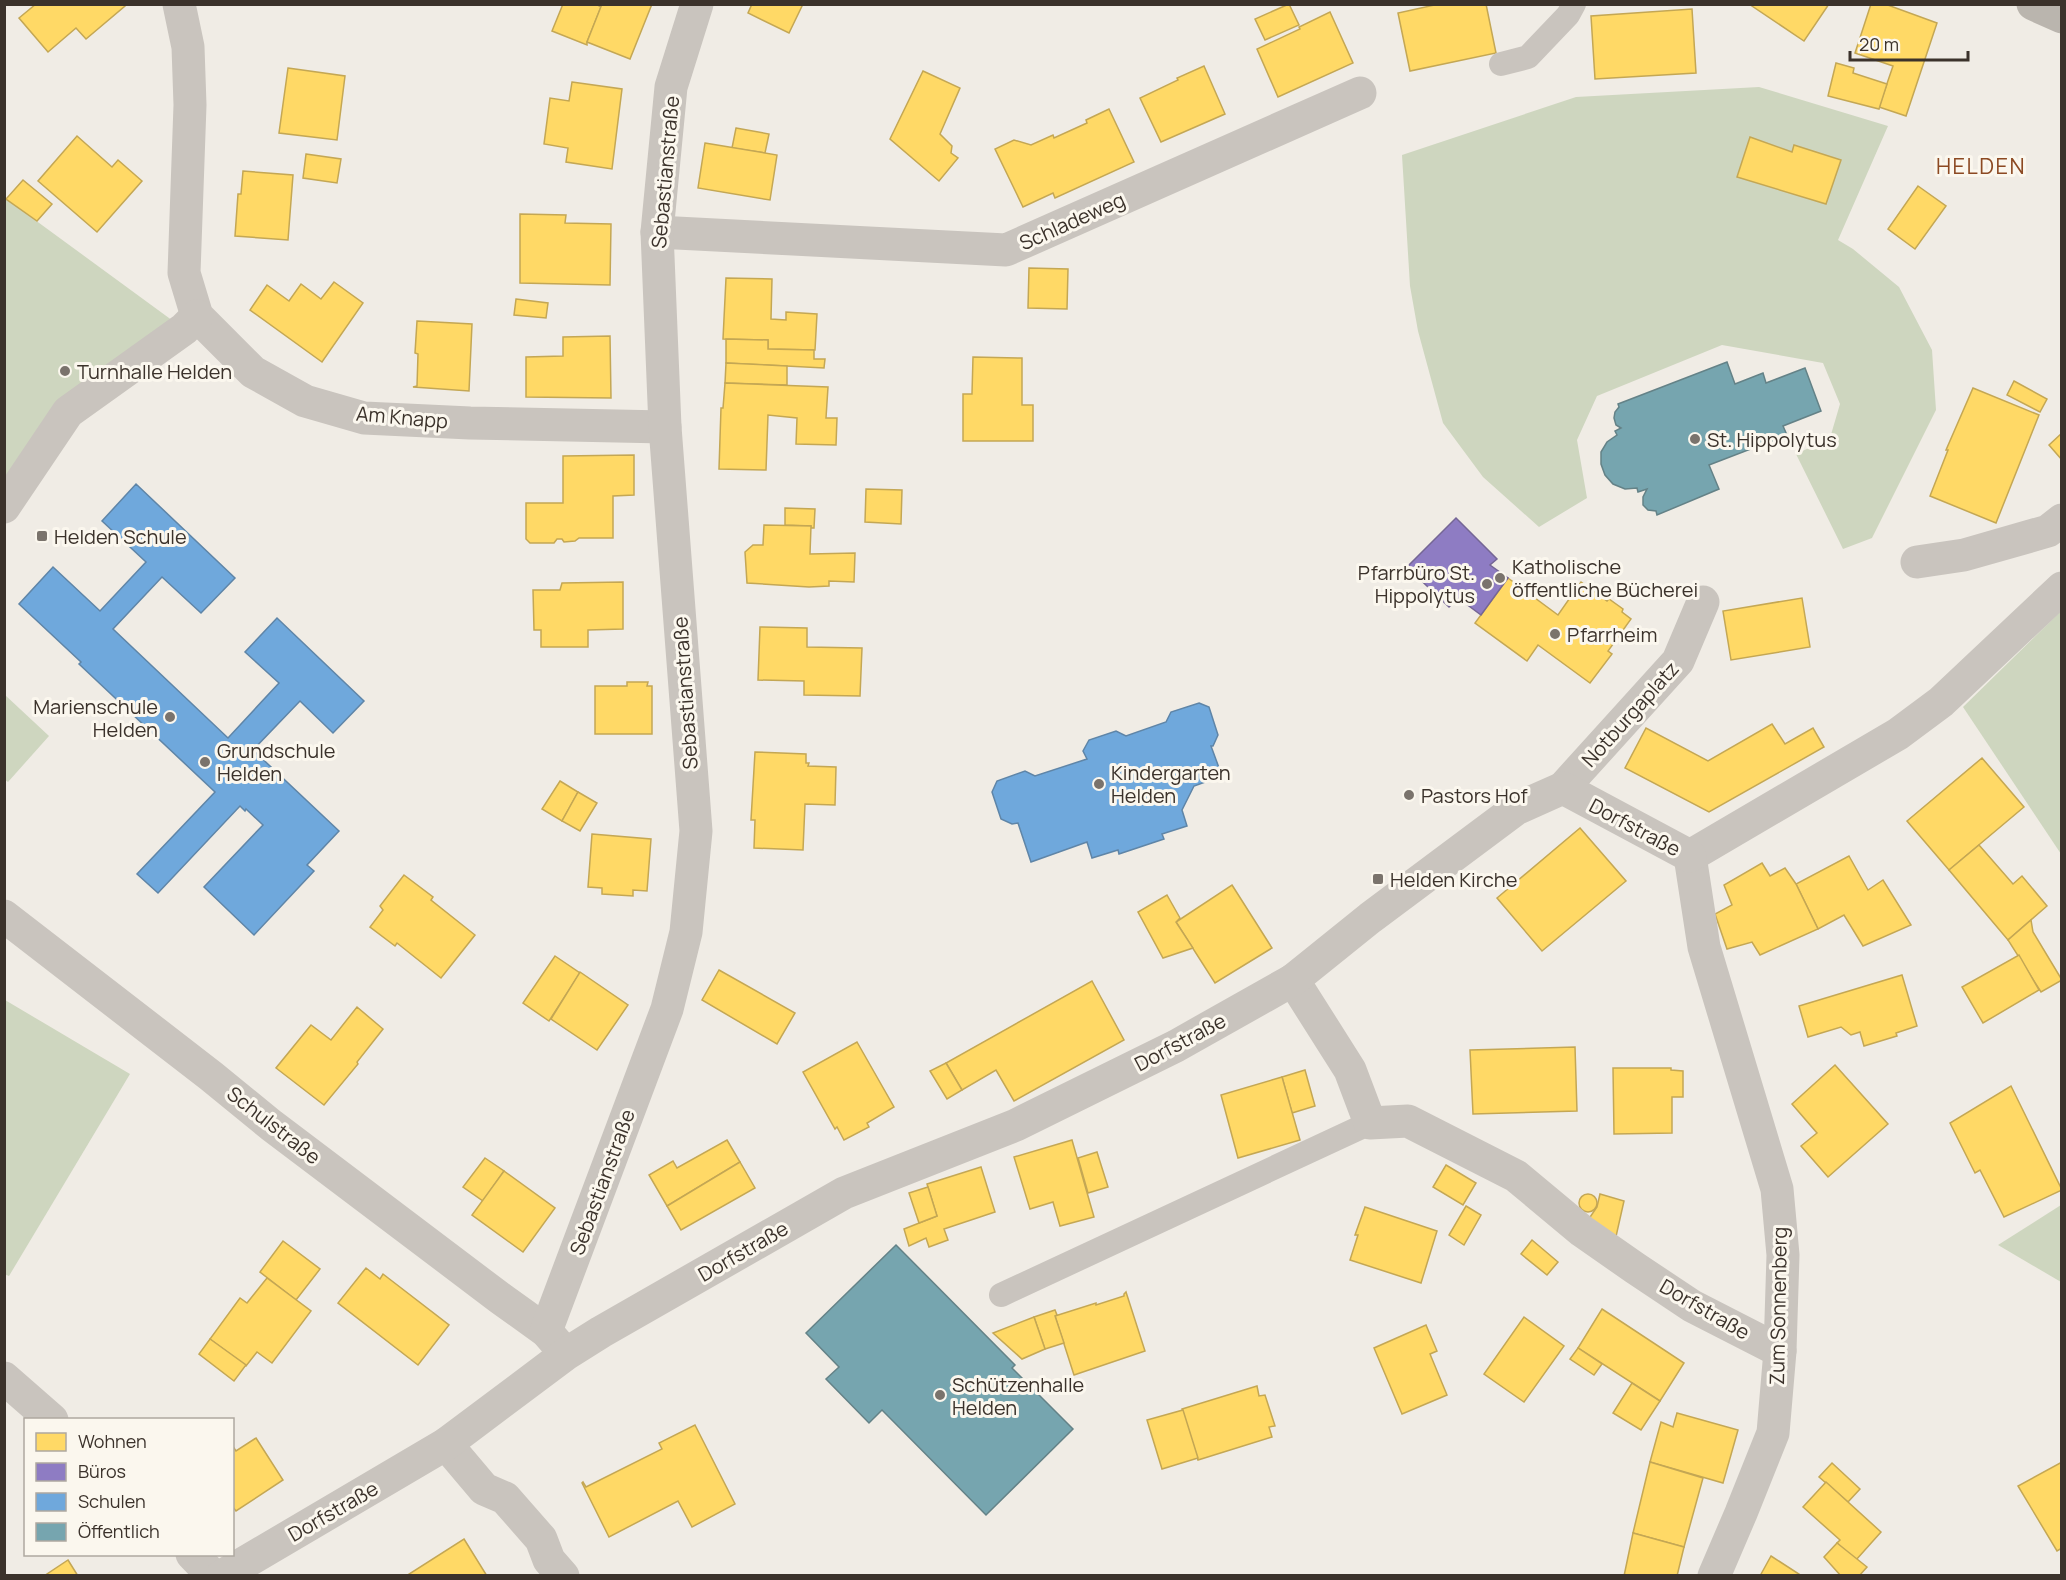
<svg xmlns="http://www.w3.org/2000/svg" width="2066" height="1580" viewBox="0 0 2066 1580" font-family="Manrope,sans-serif">
	<style>
		.green { fill: #ced6bf }
		.homes { fill: #ffd966; stroke: #c4a754; stroke-width: 1.5 }
		.offices { fill: #8e7cc3; stroke: #756695; stroke-width: 1.5 }
		.schools { fill: #6fa8dc; stroke: #5f85a7; stroke-width: 1.5 }
		.public { fill: #76a5af; stroke: #648287; stroke-width: 1.5 }
		.lines { fill: none; stroke-linecap: round; stroke-linejoin: round }
		.service { stroke: #c9c4be; stroke-width: 24 }
		.minor { stroke: #c9c4be; stroke-width: 33 }
		.secondary { stroke: #bab5ae; stroke-width: 33 }
		.poi-dot { fill: #7a736c; stroke: #fbf7ee; stroke-width: 2 }
		.labels { text-anchor: middle; dominant-baseline: central; stroke-width: 6; stroke-linejoin: round; paint-order: stroke }
		.street-label { font-size: 20px; fill: #3b322b; stroke: #fbf7ee }
		.poi-label { font-size: 20px; fill: #3b322b; stroke: #fbf7ee; text-anchor: start }
		.quarter-label { font-size: 22px; letter-spacing: 1.5px; fill: #8c4922; stroke: #fbf7ee }
	</style>
	<rect width="100%" height="100%" fill="#f0ece5"/>
	<g class="green">
		<polygon points="1759,87 1888,126 1838,240 1853,249 1899,287 1932,350 1936,410 1872,538 1843,549 1796,454 1830,438 1840,404 1823,363 1722,345 1597,396 1577,440 1587,498 1539,527 1483,477 1443,423 1418,331 1410,286 1402,155 1576,97"/>
		<polygon points="5,198 184,329 68,412 5,507"/>
		<polygon points="2061,611 2061,854 1963,707"/>
		<polygon points="5,695 49,736 8,782 4,779"/>
		<polygon points="5,1000 130,1074 9,1276 4,1274"/>
		<polygon points="2061,1205 2061,1282 1998,1245"/>
	</g>
	<g class="homes">
		<polygon points="36,4 124,4 125,6 86,39 76,28 48,52 19,18"/>
		<polygon points="563,4 596,4 601,7 587,42 587,45 552,31"/>
		<polygon points="602,4 652,4 630,59 587,42"/>
		<polygon points="752,4 803,4 789,33 748,13"/>
		<polygon points="1289,4 1299,25 1265,40 1255,19"/>
		<polygon points="1439,4 1486,4 1496,53 1410,71 1398,13"/>
		<polygon points="1749,4 1829,4 1804,41"/>
		<polygon points="1871,4 1885,4 1937,23 1906,116 1879,107 1893,66 1855,53"/>
		<polygon points="1692,9 1696,73 1595,79 1591,16"/>
		<polygon points="1330,12 1353,63 1278,97 1257,49 1300,29 1299,27"/>
		<polygon points="1836,63 1854,68 1853,73 1887,84 1879,109 1828,96"/>
		<polygon points="1204,66 1225,114 1161,142 1140,98 1178,80 1177,78"/>
		<polygon points="288,68 345,76 337,140 279,133"/>
		<polygon points="923,71 960,88 940,134 952,146 951,153 958,158 939,181 890,139"/>
		<polygon points="572,82 622,89 612,169 566,162 568,148 544,144 550,98 569,101"/>
		<polygon points="1109,109 1134,162 1055,198 1053,193 1023,207 995,149 1014,140 1031,145 1053,135 1054,138 1087,123 1086,120"/>
		<polygon points="736,128 769,134 765,153 732,148"/>
		<polygon points="77,136 112,167 118,160 142,181 97,232 38,181"/>
		<polygon points="1750,137 1792,152 1794,145 1841,160 1826,204 1737,177"/>
		<polygon points="705,143 777,155 770,200 698,188"/>
		<polygon points="306,154 341,159 337,183 303,178"/>
		<polygon points="243,171 293,175 288,240 235,236 238,194 241,194"/>
		<polygon points="23,180 52,204 37,221 6,199"/>
		<polygon points="1918,186 1946,206 1915,249 1888,229"/>
		<polygon points="520,214 566,215 565,223 611,224 610,285 520,283"/>
		<polygon points="1029,268 1068,269 1067,309 1028,308"/>
		<polygon points="726,278 772,279 771,319 786,320 786,312 817,314 815,350 768,349 768,340 723,339"/>
		<polygon points="334,282 363,303 322,362 250,310 267,285 289,301 301,284 321,299"/>
		<polygon points="516,299 548,303 546,318 514,315"/>
		<polygon points="417,321 472,324 469,391 413,387 417,386 418,354 415,353"/>
		<polygon points="610,336 611,398 526,397 526,357 563,356 563,337"/>
		<polygon points="726,339 768,340 768,349 814,350 814,359 825,359 824,368 726,363"/>
		<polygon points="973,357 1022,358 1022,405 1033,405 1033,441 963,441 963,394 972,394"/>
		<polygon points="726,363 787,366 787,385 725,383"/>
		<polygon points="2014,381 2047,399 2040,412 2007,395"/>
		<polygon points="725,383 828,387 826,418 837,418 836,445 796,444 797,418 768,415 766,470 719,469 721,408 723,408"/>
		<polygon points="1973,388 2039,415 1996,523 1930,496 1948,450 1946,450"/>
		<polygon points="2062,433 2062,460 2049,445"/>
		<polygon points="634,455 634,495 613,496 613,538 579,538 575,541 564,542 562,539 557,539 554,543 530,543 526,539 526,503 563,503 563,456"/>
		<polygon points="866,489 902,490 901,524 865,522"/>
		<polygon points="785,508 815,509 814,528 811,528 811,526 785,525"/>
		<polygon points="764,525 811,526 810,554 855,553 854,582 829,581 829,586 809,587 747,583 745,552 753,545 763,545"/>
		<polygon points="1508,578 1558,615 1581,582 1607,601 1609,599 1623,609 1622,612 1631,619 1608,651 1612,654 1590,683 1538,645 1527,661 1475,623"/>
		<polygon points="623,582 623,629 588,630 588,647 541,647 541,630 534,630 533,590 560,590 562,583"/>
		<polygon points="1802,598 1810,647 1731,660 1723,611"/>
		<polygon points="760,627 807,628 807,647 862,648 860,696 804,695 804,681 758,680"/>
		<polygon points="627,682 648,682 647,686 652,686 652,734 595,734 595,686 627,686"/>
		<polygon points="1772,724 1785,744 1813,728 1824,747 1709,812 1625,768 1646,728 1708,761"/>
		<polygon points="755,752 806,754 806,763 809,763 808,766 836,767 835,805 805,804 803,850 754,848 755,820 751,820"/>
		<polygon points="1982,758 2024,807 1949,870 1907,821"/>
		<polygon points="560,781 578,792 562,821 542,809"/>
		<polygon points="578,792 597,803 580,831 562,821"/>
		<polygon points="1580,828 1626,881 1542,951 1497,898"/>
		<polygon points="592,834 651,839 647,891 633,890 633,896 602,894 602,888 588,887"/>
		<polygon points="1979,845 2013,884 2022,876 2047,906 2008,940 1949,870"/>
		<polygon points="1849,856 1868,890 1883,880 1911,925 1863,946 1844,915 1818,929 1796,884"/>
		<polygon points="1762,863 1770,876 1785,868 1796,884 1818,929 1760,955 1752,942 1727,949 1715,914 1732,905 1724,885"/>
		<polygon points="404,875 433,897 431,900 475,935 441,978 397,943 395,946 370,927 383,910 380,906"/>
		<polygon points="1232,885 1272,948 1215,983 1176,922"/>
		<polygon points="1167,895 1180,918 1176,922 1193,948 1163,958 1138,912"/>
		<polygon points="2031,920 2033,932 2062,980 2041,992 2008,940"/>
		<polygon points="2019,955 2039,990 1983,1023 1962,987"/>
		<polygon points="555,956 580,973 549,1021 523,1003"/>
		<polygon points="719,970 795,1013 777,1044 702,1000"/>
		<polygon points="580,972 628,1005 597,1050 551,1019"/>
		<polygon points="1902,975 1917,1026 1896,1033 1897,1036 1864,1046 1860,1032 1851,1035 1841,1027 1808,1037 1799,1006"/>
		<polygon points="1092,981 1124,1040 1014,1101 996,1070 962,1090 946,1063"/>
		<polygon points="357,1007 383,1029 357,1062 358,1064 324,1105 276,1068 311,1025 331,1040"/>
		<polygon points="857,1042 894,1107 867,1123 869,1127 844,1140 837,1127 835,1129 803,1072"/>
		<polygon points="1575,1047 1577,1111 1473,1114 1470,1050"/>
		<polygon points="946,1063 962,1090 947,1099 930,1071"/>
		<polygon points="1835,1065 1888,1124 1828,1177 1801,1146 1817,1133 1792,1104"/>
		<polygon points="1613,1068 1671,1068 1671,1070 1683,1071 1683,1097 1672,1097 1672,1133 1614,1134"/>
		<polygon points="1305,1070 1315,1106 1292,1113 1282,1077"/>
		<polygon points="1282,1077 1300,1140 1238,1158 1221,1095"/>
		<polygon points="2011,1086 2062,1190 2004,1217 1980,1170 1975,1173 1950,1123"/>
		<polygon points="727,1140 740,1162 667,1206 649,1175 673,1161 677,1168"/>
		<polygon points="1072,1140 1094,1217 1060,1226 1053,1202 1030,1209 1014,1157"/>
		<polygon points="1097,1152 1108,1187 1088,1193 1078,1158"/>
		<polygon points="485,1158 504,1171 483,1201 463,1187"/>
		<polygon points="740,1162 755,1188 681,1230 667,1206"/>
		<polygon points="1446,1165 1476,1183 1463,1205 1433,1187"/>
		<polygon points="981,1167 995,1212 944,1229 948,1240 929,1247 926,1238 909,1246 904,1229 937,1216 927,1184"/>
		<polygon points="504,1171 555,1208 523,1252 472,1215"/>
		<polygon points="928,1187 937,1216 919,1223 909,1193"/>
		<circle cx="1588" cy="1203" r="9"/>
		<polygon points="1600,1194 1624,1201 1615,1241 1588,1220 1597,1207"/>
		<polygon points="1466,1206 1481,1215 1464,1245 1449,1235"/>
		<polygon points="1365,1207 1437,1231 1421,1283 1350,1260 1358,1235 1355,1235"/>
		<polygon points="1532,1240 1558,1262 1547,1275 1521,1254"/>
		<polygon points="283,1241 320,1269 296,1300 260,1272"/>
		<polygon points="366,1268 380,1279 383,1274 449,1325 418,1365 338,1303"/>
		<polygon points="267,1278 311,1311 272,1363 257,1352 246,1366 210,1339 240,1298 247,1303"/>
		<polygon points="1126,1292 1145,1351 1074,1375 1055,1316 1096,1303 1096,1305 1124,1296 1124,1294"/>
		<polygon points="1602,1309 1684,1363 1660,1401 1578,1348"/>
		<polygon points="1055,1310 1057,1315 1055,1316 1064,1343 1045,1349 1034,1317"/>
		<polygon points="1034,1317 1045,1349 1022,1359 993,1333"/>
		<polygon points="1524,1317 1564,1346 1524,1402 1484,1374"/>
		<polygon points="1426,1325 1437,1351 1430,1354 1447,1395 1402,1414 1374,1348"/>
		<polygon points="210,1339 246,1365 234,1381 199,1354"/>
		<polygon points="1578,1348 1602,1364 1594,1375 1570,1359"/>
		<polygon points="1632,1383 1660,1401 1641,1430 1613,1413"/>
		<polygon points="1257,1386 1259,1396 1265,1395 1275,1426 1269,1427 1272,1437 1198,1460 1182,1409"/>
		<polygon points="1183,1410 1198,1458 1162,1469 1147,1420"/>
		<polygon points="1677,1413 1738,1430 1723,1483 1650,1462 1661,1422 1673,1427"/>
		<polygon points="695,1425 735,1504 692,1527 678,1501 609,1537 582,1483 583,1482 586,1487 662,1449 659,1443"/>
		<polygon points="256,1438 283,1480 236,1511 232,1506 232,1445 236,1451"/>
		<polygon points="1650,1462 1703,1478 1684,1547 1633,1533"/>
		<polygon points="2062,1462 2062,1548 2057,1551 2018,1486"/>
		<polygon points="1832,1463 1860,1489 1848,1502 1819,1477"/>
		<polygon points="1826,1482 1881,1532 1856,1560 1837,1543 1840,1540 1803,1507"/>
		<polygon points="1633,1533 1684,1547 1677,1576 1624,1576"/>
		<polygon points="464,1539 487,1576 406,1576"/>
		<polygon points="1837,1543 1867,1567 1859,1576 1841,1576 1824,1557"/>
		<polygon points="1771,1556 1802,1576 1760,1576"/>
		<polygon points="68,1560 78,1576 44,1576"/>
	</g>
	<polygon class="offices" points="1456,518 1497,559 1490,565 1508,578 1481,615 1458,598 1449,607 1407,567"/>
	<g class="schools">
		<polygon points="136,484 235,578 201,613 162,577 113,629 228,738 279,683 245,652 277,618 364,701 333,733 300,701 253,750 339,831 307,865 314,871 254,935 204,887 263,825 246,809 245,811 240,806 158,893 137,874 215,792 79,664 81,662 19,604 53,567 100,611 146,562 102,521"/>
		<polygon points="1199,703 1209,707 1218,735 1213,746 1211,746 1222,776 1194,786 1182,810 1187,826 1162,834 1164,839 1119,854 1118,850 1092,858 1087,842 1031,862 1018,823 1012,824 1001,819 992,792 997,781 1025,771 1035,776 1087,759 1083,751 1089,740 1116,731 1126,736 1166,722 1171,712"/>
	</g>
	<g class="public">
		<polygon points="1727,362 1735,384 1763,373 1766,383 1805,368 1821,411 1783,426 1787,435 1709,465 1719,489 1657,515 1656,511 1648,510 1643,505 1643,497 1647,489 1638,492 1637,488 1625,489 1613,484 1605,475 1601,464 1601,452 1607,442 1617,435 1615,431 1621,428 1616,425 1614,418 1615,412 1619,407 1618,404"/>
		<polygon points="896,1245 1015,1365 1012,1368 1073,1429 986,1515 882,1410 869,1423 826,1379 839,1367 806,1333"/>
	</g>
	<g class="lines">
		<g class="service">
			<polyline points="1501,64 1528,57 1568,15 1574,4"/>
			<polyline points="1001,1295 1370,1123"/>
		</g>
		<g class="minor">
			<polyline points="179,4 188,47 190,105 184,273 197,316 253,372 305,401 364,418 470,423 665,427"/>
			<polyline points="657,232 1006,250 1360,93"/>
			<polyline points="4,507 68,412 184,329 197,316"/>
			<polyline points="1917,562 1964,555 2048,531 2062,520"/>
			<polyline points="1563,788 1678,661 1703,602"/>
			<polyline points="1690,856 1704,947 1777,1189 1783,1255 1780,1351 1773,1433 1741,1513 1714,1576"/>
			<polyline points="1690,856 1898,734 1941,702 2062,588"/>
			<polyline points="4,916 211,1076 271,1125 500,1298 546,1331 559,1346"/>
			<polyline points="1293,980 1350,1070 1370,1123 1408,1121 1516,1176 1582,1231 1635,1268 1692,1306 1780,1351"/>
			<polyline points="546,1331 667,1009 686,932 696,831 665,427 657,232 671,87 697,4"/>
			<polyline points="4,1378 52,1420"/>
			<polyline points="446,1444 484,1489 505,1498 541,1539 549,1560 563,1576"/>
			<polyline points="192,1554 213,1576"/>
			<polyline points="222,1576 446,1444 566,1354 601,1332 844,1193 1016,1125 1176,1046 1293,980 1370,918 1516,809 1563,788 1690,856"/>
		</g>
		<polyline class="secondary" points="2033,4 2062,17"/>
	</g>
	<g class="poi-dot">
		<circle cx="65" cy="371" r="6"/>
		<circle cx="1695" cy="439" r="6"/>
		<rect x="36" y="530" width="12" height="12" rx="3"/>
		<circle cx="1500" cy="578" r="6"/>
		<circle cx="1487" cy="584" r="6"/>
		<circle cx="1555" cy="634" r="6"/>
		<circle cx="170" cy="717" r="6"/>
		<circle cx="205" cy="762" r="6"/>
		<circle cx="1099" cy="784" r="6"/>
		<circle cx="1409" cy="795" r="6"/>
		<rect x="1372" y="873" width="12" height="12" rx="3"/>
		<circle cx="940" cy="1395" r="6"/>
	</g>
	<g class="labels">
		<g class="street-label">
			<text transform="translate(665 172) rotate(-85)">Sebastianstraße</text>
			<text transform="translate(1072 221) rotate(-24)">Schladeweg</text>
			<text transform="translate(402 417) rotate(5)">Am Knapp</text>
			<text transform="translate(685 693) rotate(-94)">Sebastianstraße</text>
			<text transform="translate(1630 714) rotate(-48)">Notburgaplatz</text>
			<text transform="translate(1635 827) rotate(28)">Dorfstraße</text>
			<text transform="translate(1180 1042) rotate(-28)">Dorfstraße</text>
			<text transform="translate(274 1125) rotate(38)">Schulstraße</text>
			<text transform="translate(602 1182) rotate(-70)">Sebastianstraße</text>
			<text transform="translate(743 1251) rotate(-30)">Dorfstraße</text>
			<text transform="translate(1778 1306) rotate(-89)">Zum Sonnenberg</text>
			<text transform="translate(1705 1309) rotate(30)">Dorfstraße</text>
			<text transform="translate(333 1511) rotate(-30)">Dorfstraße</text>
		</g>
		<g class="poi-label">
			<text x="77" y="371">Turnhalle Helden</text>
			<text x="1707" y="439">St. Hippolytus</text>
			<text x="54" y="536">Helden Schule</text>
			<text x="1512" y="566">Katholische<tspan x="1512" dy="23">öffentliche Bücherei</tspan></text>
			<text x="1475" y="572" text-anchor="end">Pfarrbüro St.<tspan x="1475" dy="23">Hippolytus</tspan></text>
			<text x="1567" y="634">Pfarrheim</text>
			<text x="158" y="706" text-anchor="end">Marienschule<tspan x="158" dy="23">Helden</tspan></text>
			<text x="217" y="750">Grundschule<tspan x="217" dy="23">Helden</tspan></text>
			<text x="1111" y="772">Kindergarten<tspan x="1111" dy="23">Helden</tspan></text>
			<text x="1421" y="795">Pastors Hof</text>
			<text x="1390" y="879">Helden Kirche</text>
			<text x="952" y="1384">Schützenhalle<tspan x="952" dy="23">Helden</tspan></text>
		</g>
		<g class="quarter-label">
			<text x="1981" y="166">HELDEN</text>
		</g>
	</g>
	<rect width="2066" height="1580" fill="none" stroke="#3b322b" stroke-width="12"/>
	<rect x="24" y="1418" width="210" height="138" fill="#fbf7ee" stroke="#aea8a0" stroke-width="1.5"/>
	<rect x="36" y="1433" width="30" height="18" fill="#ffd966" stroke="#aea8a0" stroke-width="1.5"/>
	<text x="78" y="1448" font-size="18" fill="#3b322b">Wohnen</text>
	<rect x="36" y="1463" width="30" height="18" fill="#8e7cc3" stroke="#aea8a0" stroke-width="1.5"/>
	<text x="78" y="1478" font-size="18" fill="#3b322b">Büros</text>
	<rect x="36" y="1493" width="30" height="18" fill="#6fa8dc" stroke="#aea8a0" stroke-width="1.5"/>
	<text x="78" y="1508" font-size="18" fill="#3b322b">Schulen</text>
	<rect x="36" y="1523" width="30" height="18" fill="#76a5af" stroke="#aea8a0" stroke-width="1.5"/>
	<text x="78" y="1538" font-size="18" fill="#3b322b">Öffentlich</text>
	<path d="M1850 51v9h118v-9" fill="none" stroke="#3b322b" stroke-width="3"/>
	<text x="1859" y="51" font-size="18" fill="#3b322b" stroke="#fbf7ee" stroke-width="4.5" paint-order="stroke">20 m</text>
</svg>
